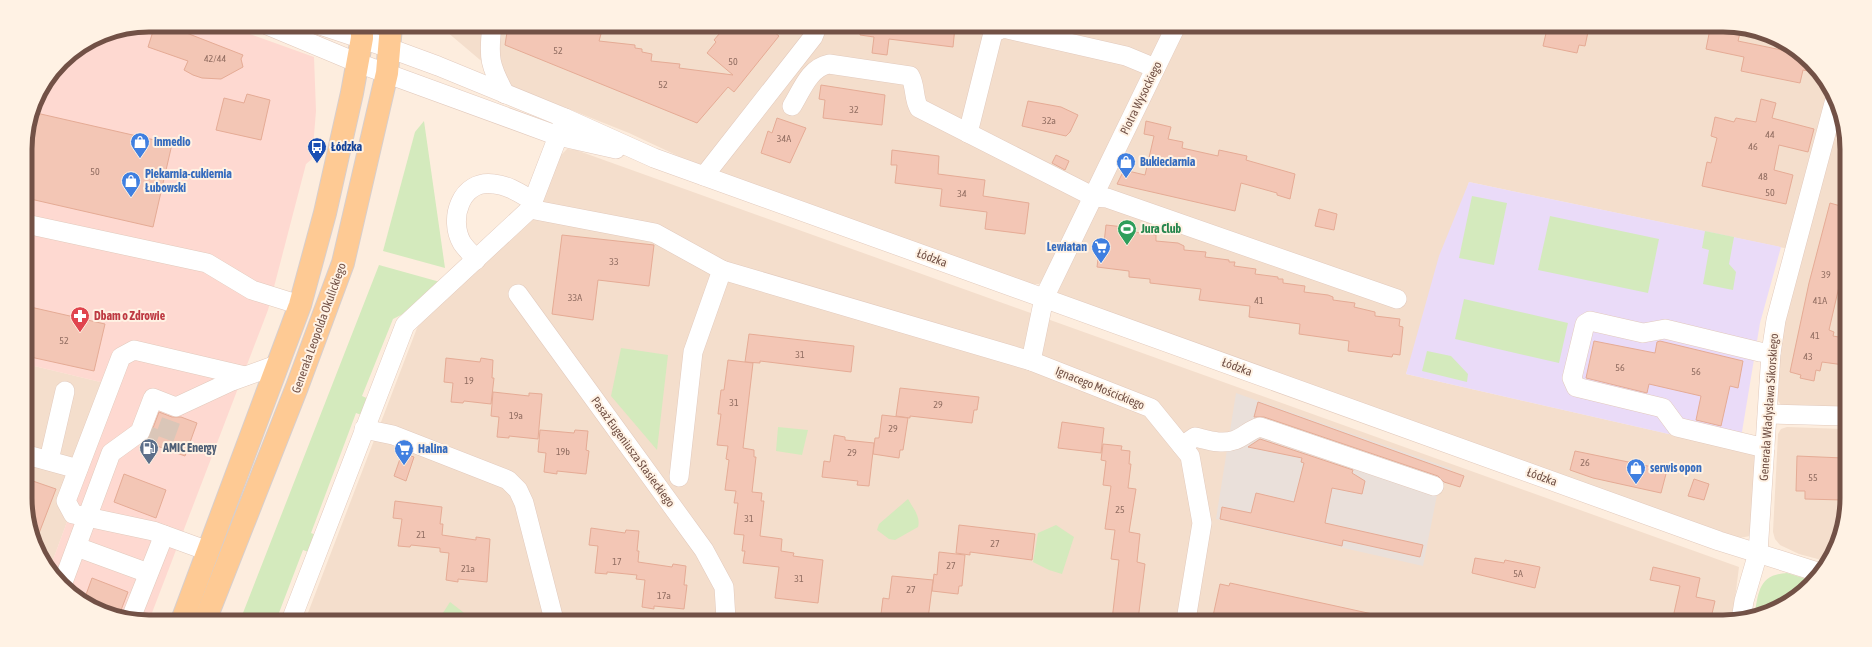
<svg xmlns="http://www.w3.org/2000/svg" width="1872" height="647" viewBox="0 0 1872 647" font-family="'Asap Condensed',sans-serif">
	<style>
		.residential { fill: #f4decc }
		.commercial { fill: #fed9d1 }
		.industrial { fill: #eae0da }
		.education { fill: #eadbf8 }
		.green { fill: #d4eabd }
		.building { fill: #f3c6b5; stroke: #e5ab95 }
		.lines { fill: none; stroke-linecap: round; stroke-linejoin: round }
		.minor-tunnel { stroke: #dac6b8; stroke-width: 19; stroke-dasharray: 19 10; stroke-linecap: butt }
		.minor-casing { stroke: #e2cabd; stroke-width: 20 }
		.major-casing { stroke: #d8cecb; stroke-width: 24 }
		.minor { stroke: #fff; stroke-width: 19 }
		.major { stroke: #feca94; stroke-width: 22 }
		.labels { text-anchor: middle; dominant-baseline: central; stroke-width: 4; stroke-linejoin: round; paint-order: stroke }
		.number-label { font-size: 10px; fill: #926e62 }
		.street-label { font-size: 12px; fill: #725146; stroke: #fff2e4 }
		.shop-label { font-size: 12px; font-weight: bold; fill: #366cbe; stroke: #fff2e4; text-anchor: start }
		.transit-label { font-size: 12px; font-weight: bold; fill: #164399; stroke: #fff2e4; text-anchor: start }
		.leisure-label { font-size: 12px; font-weight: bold; fill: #27864d; stroke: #fff2e4; text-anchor: start }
		.health-label { font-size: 12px; font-weight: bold; fill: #be3a42; stroke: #fff2e4; text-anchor: start }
		.service-label { font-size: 12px; font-weight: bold; fill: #4e5e75; stroke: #fff2e4; text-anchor: start }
		.rim { fill: none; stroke: #725146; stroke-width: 5 }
	</style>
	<rect width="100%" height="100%" fill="#fdedde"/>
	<g class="residential">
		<polygon points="440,26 1756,29 1785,42 1816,67 1830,96 1789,249 1469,182 1406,374 1761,455 1750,536 1734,539 1060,296 1047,277 1039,284 1030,284 708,170 629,133 511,86"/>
		<polygon points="1838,111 1845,125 1843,409 1787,407 1781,405 1777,399 1777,351"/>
		<polygon points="567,149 576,150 1739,567 1732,622 306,618 417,328 426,314 527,225 545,194 560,156"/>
		<polygon points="26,364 117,386 50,568 27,522"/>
		<polygon points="1787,427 1843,429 1843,531 1829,562 1799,554 1780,545 1775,539 1773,532 1778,434 1781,429"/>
	</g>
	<polygon class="commercial" points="149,25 225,25 314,57 316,111 312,159 306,164 268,310 150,618 116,618 80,601 56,580 50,568 117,386 26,364 25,141 34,101 61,61 102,34"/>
	<polygon class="industrial" points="1236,393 1452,469 1437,495 1423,566 1216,519"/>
	<polygon class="education" points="1469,182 1781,247 1760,323 1739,450 1406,374 1439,256"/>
	<g class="green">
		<polygon points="424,121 445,268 383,251 415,132"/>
		<polygon points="1472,196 1507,203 1494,265 1459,258"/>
		<polygon points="1550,216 1659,239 1648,293 1538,270"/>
		<polygon points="1705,231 1734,237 1729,264 1736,272 1733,290 1703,284 1709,250 1702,248"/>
		<polygon points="379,265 440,282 407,312 393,319 362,396 373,401 367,417 356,413 311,533 321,537 314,554 303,550 277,618 241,618"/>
		<polygon points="1464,299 1568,323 1559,363 1455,339"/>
		<polygon points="621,348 668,355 657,450 611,396"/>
		<polygon points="1427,351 1451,356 1468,374 1467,382 1422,371"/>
		<polygon points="778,427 808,430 802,455 776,451"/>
		<path d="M 908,499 C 913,508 921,517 918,527 L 895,540 L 889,539 L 877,530 L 879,524 Z"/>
		<polygon points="1056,525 1074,537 1062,574 1049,570 1033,562 1038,533"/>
		<path d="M 1787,573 L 1813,581 C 1798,598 1777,613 1754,617 C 1759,592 1758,575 1787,573 Z"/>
		<polygon points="450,602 472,619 439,619"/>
	</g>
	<g class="building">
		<polygon points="155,25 166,25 243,55 241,59 243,67 221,79 202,78 193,75 184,70 188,61 148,47"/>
		<polygon points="508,26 592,27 591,33 601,34 599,41 635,45 635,48 642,49 642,52 652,54 651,61 680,64 679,68 733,75 707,53 716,42 714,40 725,27 768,27 779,36 734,92 728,87 697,123 505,45"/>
		<polygon points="860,27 955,27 953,47 889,39 887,55 872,53 874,37 860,35"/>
		<polygon points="1547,29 1572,29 1588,32 1585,46 1579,45 1577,53 1543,46"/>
		<polygon points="1710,29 1741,29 1738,41 1801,54 1816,67 1819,73 1803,70 1800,83 1741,71 1744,57 1706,49"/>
		<polygon points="821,85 885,95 882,125 823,118 825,100 819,99"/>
		<polygon points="247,94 270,100 261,140 216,130 224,98 244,103"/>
		<polygon points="1761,99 1776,103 1772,118 1814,129 1808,152 1779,145 1774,170 1793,175 1786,204 1702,186 1707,162 1711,163 1717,138 1711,136 1715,117 1734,122 1736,118 1756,122"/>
		<polygon points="1028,101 1061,107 1078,115 1070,132 1066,136 1022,126"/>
		<polygon points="32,112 172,144 153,227 26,198 25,141"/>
		<polygon points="777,118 806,128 790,163 761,153 768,131 772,133"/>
		<polygon points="1146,121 1171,127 1168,139 1183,142 1182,148 1218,156 1219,150 1247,156 1246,160 1295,174 1290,199 1277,195 1277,193 1241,183 1235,211 1117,184 1124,170 1145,175 1154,136 1144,134"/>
		<polygon points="892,150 939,156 938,174 985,180 983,196 1029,203 1025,234 985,229 987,212 940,206 942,189 895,183 897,165 891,165"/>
		<polygon points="1056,155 1069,161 1065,170 1052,163"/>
		<polygon points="1830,203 1844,207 1844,265 1829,330 1834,332 1833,336 1844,338 1844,365 1822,362 1820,371 1816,370 1814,381 1800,378 1801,375 1790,372 1809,283"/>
		<polygon points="1319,209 1337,214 1334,230 1315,226"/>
		<polygon points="1106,225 1124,227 1127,231 1156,235 1156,241 1178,243 1184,246 1184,250 1206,252 1205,257 1229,260 1229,262 1235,262 1234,266 1256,269 1255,274 1278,277 1278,279 1283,279 1283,283 1305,286 1304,292 1328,295 1333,297 1333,300 1355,303 1354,307 1375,312 1375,316 1400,319 1399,326 1403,327 1400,355 1393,354 1392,357 1348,351 1349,341 1299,334 1300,324 1249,317 1250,306 1199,300 1201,289 1150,283 1150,279 1129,277 1129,271 1097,267 1099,251 1103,252"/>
		<polygon points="562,235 654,245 649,286 598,280 593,320 552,314"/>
		<polygon points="26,306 105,324 94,371 26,356"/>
		<polygon points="749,334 854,346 851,372 760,361 760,363 745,362"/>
		<polygon points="1594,341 1655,353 1657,342 1660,341 1743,361 1738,388 1730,386 1721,426 1696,420 1701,396 1649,384 1647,393 1586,378"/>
		<polygon points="446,358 480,362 481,358 493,360 492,378 494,378 491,404 464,401 463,403 451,402 453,383 444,382"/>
		<polygon points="728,360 753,363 743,448 754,450 754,457 756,457 752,492 762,493 761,501 764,501 760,536 782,539 781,551 794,553 793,556 823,560 818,603 775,598 779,567 743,563 745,551 742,551 744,535 734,534 738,503 734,503 736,491 725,490 729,460 726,459 728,446 717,445 721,414 718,414 721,390 724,390"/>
		<polygon points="900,388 979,397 977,410 974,410 972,423 910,416 910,418 896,416"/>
		<polygon points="493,392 529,396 529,393 542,394 538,439 509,436 509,438 497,437 499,417 491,416"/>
		<polygon points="1258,402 1464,476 1460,487 1444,482 1438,476 1264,417 1254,417"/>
		<polygon points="159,412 172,417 181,417 197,423 185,456 146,442 150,436"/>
		<polygon points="882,415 908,418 903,450 900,450 899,458 873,454 875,438 879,438"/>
		<polygon points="1062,422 1104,428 1101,453 1058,448"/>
		<polygon points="540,430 574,433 575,430 588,431 586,450 589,451 586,474 557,471 557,474 544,472 546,453 538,452"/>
		<polygon points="834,435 845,437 845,440 874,443 869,486 857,485 858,481 822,477 824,461 830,462"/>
		<polygon points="1260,439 1353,470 1352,473 1365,481 1362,494 1332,488 1325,523 1423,545 1420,557 1343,540 1342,546 1220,519 1222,507 1251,513 1256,493 1294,502 1304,463 1301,462 1302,458 1248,447"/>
		<polygon points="1103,444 1122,446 1121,450 1130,451 1129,464 1131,464 1128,488 1136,489 1129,532 1140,534 1137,562 1145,564 1138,620 1112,620 1119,560 1111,559 1115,530 1105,529 1111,486 1103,485 1106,461 1101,460"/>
		<polygon points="1575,451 1667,470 1661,493 1593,478 1570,470"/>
		<polygon points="402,453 414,457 406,481 394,476"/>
		<polygon points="1797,456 1843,458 1843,500 1805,499 1805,491 1796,491"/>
		<polygon points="124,474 166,490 156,518 114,502"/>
		<polygon points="27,479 56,489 36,541 27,522"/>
		<polygon points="1694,479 1709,484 1704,500 1688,496"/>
		<polygon points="395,501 442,507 440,524 443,524 442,535 476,540 476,537 490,539 487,582 458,579 458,582 446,580 449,553 440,552 440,548 411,545 410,547 398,546 402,519 393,518"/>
		<polygon points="959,525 1035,534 1032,560 970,552 970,555 956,553"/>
		<polygon points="591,528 625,533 626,530 639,531 637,551 639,551 638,562 672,567 673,564 686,566 684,585 687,585 684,609 654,606 654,609 642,607 645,580 636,579 637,575 607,572 607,574 595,573 598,546 589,545"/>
		<polygon points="939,552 965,555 962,586 959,586 958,594 932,591 934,574 937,575"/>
		<polygon points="1475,558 1504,563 1505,560 1540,567 1535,588 1472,573"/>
		<polygon points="1653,567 1700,578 1696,597 1715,601 1710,622 1672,622 1680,586 1650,580"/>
		<polygon points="892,576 933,580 928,619 881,614 883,598 889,599"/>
		<polygon points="92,578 128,592 118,618 83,603"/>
		<polygon points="1230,583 1377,615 1376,621 1220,620 1220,618 1213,616 1220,584 1229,586"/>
	</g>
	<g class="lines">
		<polyline class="minor-tunnel" points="140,432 163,442 176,407"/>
		<g class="minor-casing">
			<g id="minor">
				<polyline points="267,25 358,63 558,136 616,149"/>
				<polyline points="320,25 389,48 438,66 565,118 654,158 1719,541 1821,573"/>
				<path d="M 492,26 C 488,58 490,66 505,94"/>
				<path d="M 792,106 C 802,90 809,68 829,64 L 910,76 C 916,86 913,98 919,108 L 1094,197 L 1107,198 L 1397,299"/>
				<polyline points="968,133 993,33 1003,28 1126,56 1155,68"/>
				<polyline points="704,176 813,37 817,27"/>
				<polyline points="530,209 655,233 722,270 1031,361 1151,408 1190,456 1202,523 1186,620"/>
				<polyline points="26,224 207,263 252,290 300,305"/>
				<path d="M 476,260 C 472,254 466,249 462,243 C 448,219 461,179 494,184 C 508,185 521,194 533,201"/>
				<polyline points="518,294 704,550 724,587 726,619"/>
				<polyline points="1031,361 1044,298 1175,28"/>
				<polyline points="1768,414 1843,416"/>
				<polyline points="364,429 393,435 508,480 518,490 524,503 553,616"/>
				<path d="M 1182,446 L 1195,437 C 1208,440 1222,445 1235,440 C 1244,437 1249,430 1260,427 L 1434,486"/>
				<polyline points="1765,448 1677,427 1663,408 1576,387 1572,378 1585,324 1590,321 1643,333 1665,329 1760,352 1771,353"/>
				<polyline points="27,455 78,469"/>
				<polyline points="49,460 65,391"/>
				<polyline points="679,477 693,352 722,270"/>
				<polyline points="77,547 148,573"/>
				<polyline points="208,551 153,531 73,514 66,501 121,357 134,350 245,376"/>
				<polyline points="62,585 111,453 140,432 153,398 176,407 232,381 279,364"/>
				<polyline points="131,618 164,535"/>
				<polyline points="292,618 405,325 530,209 565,118"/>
				<polyline points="1741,620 1744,601 1758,553 1771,353 1776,320 1834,103"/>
			</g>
		</g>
		<g class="major-casing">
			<g id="major">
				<polyline points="183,618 300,305 325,213 352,93 362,38 362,26"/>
				<polyline points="206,618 297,387 343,263 387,73 391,26"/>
			</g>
		</g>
		<use href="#minor" class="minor"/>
		<use href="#major" class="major"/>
	</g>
	<defs>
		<g id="shop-pin" transform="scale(1)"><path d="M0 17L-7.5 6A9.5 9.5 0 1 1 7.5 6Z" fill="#3f7fe0" stroke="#fff2e4"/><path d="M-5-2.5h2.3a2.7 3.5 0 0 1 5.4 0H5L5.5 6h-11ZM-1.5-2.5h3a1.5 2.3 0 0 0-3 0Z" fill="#fff"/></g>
		<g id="bus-pin" transform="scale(1)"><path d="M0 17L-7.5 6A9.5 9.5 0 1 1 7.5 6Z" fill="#1a4fb4" stroke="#fff2e4"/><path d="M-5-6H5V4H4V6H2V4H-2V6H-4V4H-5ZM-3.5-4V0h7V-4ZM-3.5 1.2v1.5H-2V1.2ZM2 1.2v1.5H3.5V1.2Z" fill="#fff"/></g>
		<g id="stadium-pin" transform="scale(1)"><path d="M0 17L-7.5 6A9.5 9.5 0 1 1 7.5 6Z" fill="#2e9e5b" stroke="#fff2e4"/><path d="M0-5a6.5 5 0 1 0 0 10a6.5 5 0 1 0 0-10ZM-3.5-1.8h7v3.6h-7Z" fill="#fff"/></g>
		<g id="supermarket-pin" transform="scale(1)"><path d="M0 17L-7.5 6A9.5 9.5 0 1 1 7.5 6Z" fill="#3f7fe0" stroke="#fff2e4"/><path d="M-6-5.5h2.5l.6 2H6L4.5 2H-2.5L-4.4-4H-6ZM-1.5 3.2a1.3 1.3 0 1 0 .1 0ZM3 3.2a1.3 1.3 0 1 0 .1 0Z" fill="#fff"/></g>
		<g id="pharmacy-pin" transform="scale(1)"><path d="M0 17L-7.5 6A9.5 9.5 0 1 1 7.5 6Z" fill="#e0444e" stroke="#fff2e4"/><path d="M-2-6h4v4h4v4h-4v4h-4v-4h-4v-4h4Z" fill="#fff"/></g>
		<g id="fuel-pin" transform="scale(1)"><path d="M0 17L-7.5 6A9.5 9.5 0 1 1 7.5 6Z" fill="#5c6f8a" stroke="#fff2e4"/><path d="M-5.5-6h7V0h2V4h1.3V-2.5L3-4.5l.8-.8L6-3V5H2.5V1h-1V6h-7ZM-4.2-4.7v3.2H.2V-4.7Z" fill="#fff"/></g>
	</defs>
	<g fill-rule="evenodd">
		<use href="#shop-pin" x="140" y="142"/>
		<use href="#bus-pin" x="317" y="147"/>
		<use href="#shop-pin" x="1126" y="162"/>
		<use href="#shop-pin" x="131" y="181"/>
		<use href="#stadium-pin" x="1127" y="229"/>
		<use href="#supermarket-pin" x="1101" y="247"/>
		<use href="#pharmacy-pin" x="80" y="316"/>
		<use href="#fuel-pin" x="149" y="448"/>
		<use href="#supermarket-pin" x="404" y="449"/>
		<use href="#shop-pin" x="1636" y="468"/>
	</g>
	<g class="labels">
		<g class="number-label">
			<text x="558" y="50">52</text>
			<text x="215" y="58">42/44</text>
			<text x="733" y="61">50</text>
			<text x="663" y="84">52</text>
			<text x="854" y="109">32</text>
			<text x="1049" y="120">32a</text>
			<text x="1770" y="134">44</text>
			<text x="784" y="138">34A</text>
			<text x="1753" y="146">46</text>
			<text x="95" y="171">50</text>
			<text x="1763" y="176">48</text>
			<text x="1770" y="192">50</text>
			<text x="962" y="193">34</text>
			<text x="614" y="261">33</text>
			<text x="1826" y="274">39</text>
			<text x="575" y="297">33A</text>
			<text x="1259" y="300">41</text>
			<text x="1820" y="300">41A</text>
			<text x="1815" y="335">41</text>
			<text x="64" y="340">52</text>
			<text x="800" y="354">31</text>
			<text x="1808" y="356">43</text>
			<text x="1620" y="367">56</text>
			<text x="1696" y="371">56</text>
			<text x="469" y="380">19</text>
			<text x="734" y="402">31</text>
			<text x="938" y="404">29</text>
			<text x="516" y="415">19a</text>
			<text x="893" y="428">29</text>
			<text x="563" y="451">19b</text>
			<text x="852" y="452">29</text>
			<text x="1585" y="462">26</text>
			<text x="1813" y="477">55</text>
			<text x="1120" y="509">25</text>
			<text x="749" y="518">31</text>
			<text x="421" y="534">21</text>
			<text x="995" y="543">27</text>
			<text x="617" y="561">17</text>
			<text x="951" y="565">27</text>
			<text x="468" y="568">21a</text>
			<text x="1518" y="573">5A</text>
			<text x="799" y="578">31</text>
			<text x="911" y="589">27</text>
			<text x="664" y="595">17a</text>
		</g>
		<g class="street-label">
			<text transform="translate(1141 98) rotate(-64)">Piotra Wysockiego</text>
			<text transform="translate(932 258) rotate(20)">Łódzka</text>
			<text transform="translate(319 328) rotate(-70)">Generała Leopolda Okulickiego</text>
			<text transform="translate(1237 367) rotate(20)">Łódzka</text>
			<text transform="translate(1100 388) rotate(22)">Ignacego Mościckiego</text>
			<text transform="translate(1769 407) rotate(-86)">Generała Władysława Sikorskiego</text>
			<text transform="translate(633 452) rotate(54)">Pasaż Eugeniusza Stasieckiego</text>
			<text transform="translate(1542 477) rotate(20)">Łódzka</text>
		</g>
		<g class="shop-label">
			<text x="154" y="142">inmedio</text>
			<text x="1140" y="162">Bukieciarnia</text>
			<text x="145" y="174">Piekarnia-cukiernia<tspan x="145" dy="14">Łubowski</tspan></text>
			<text x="1087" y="247" text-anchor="end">Lewiatan</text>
			<text x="418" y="449">Halina</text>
			<text x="1650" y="468">serwis opon</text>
		</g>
		<g class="transit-label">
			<text x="331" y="147">Łódzka</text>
		</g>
		<g class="leisure-label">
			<text x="1141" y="229">Jura Club</text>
		</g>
		<g class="health-label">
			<text x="94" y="316">Dbam o Zdrowie</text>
		</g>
		<g class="service-label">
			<text x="163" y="448">AMIC Energy</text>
		</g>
	</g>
	<path d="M0 0H1872V647H0ZM149 32H1723A117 117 0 0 1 1840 149V498A117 117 0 0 1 1723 615H149A117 117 0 0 1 32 498V149A117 117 0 0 1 149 32Z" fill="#fff2e4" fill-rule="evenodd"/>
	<path class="rim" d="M149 32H1723A117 117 0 0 1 1840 149V498A117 117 0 0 1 1723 615H149A117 117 0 0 1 32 498V149A117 117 0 0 1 149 32Z"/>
</svg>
